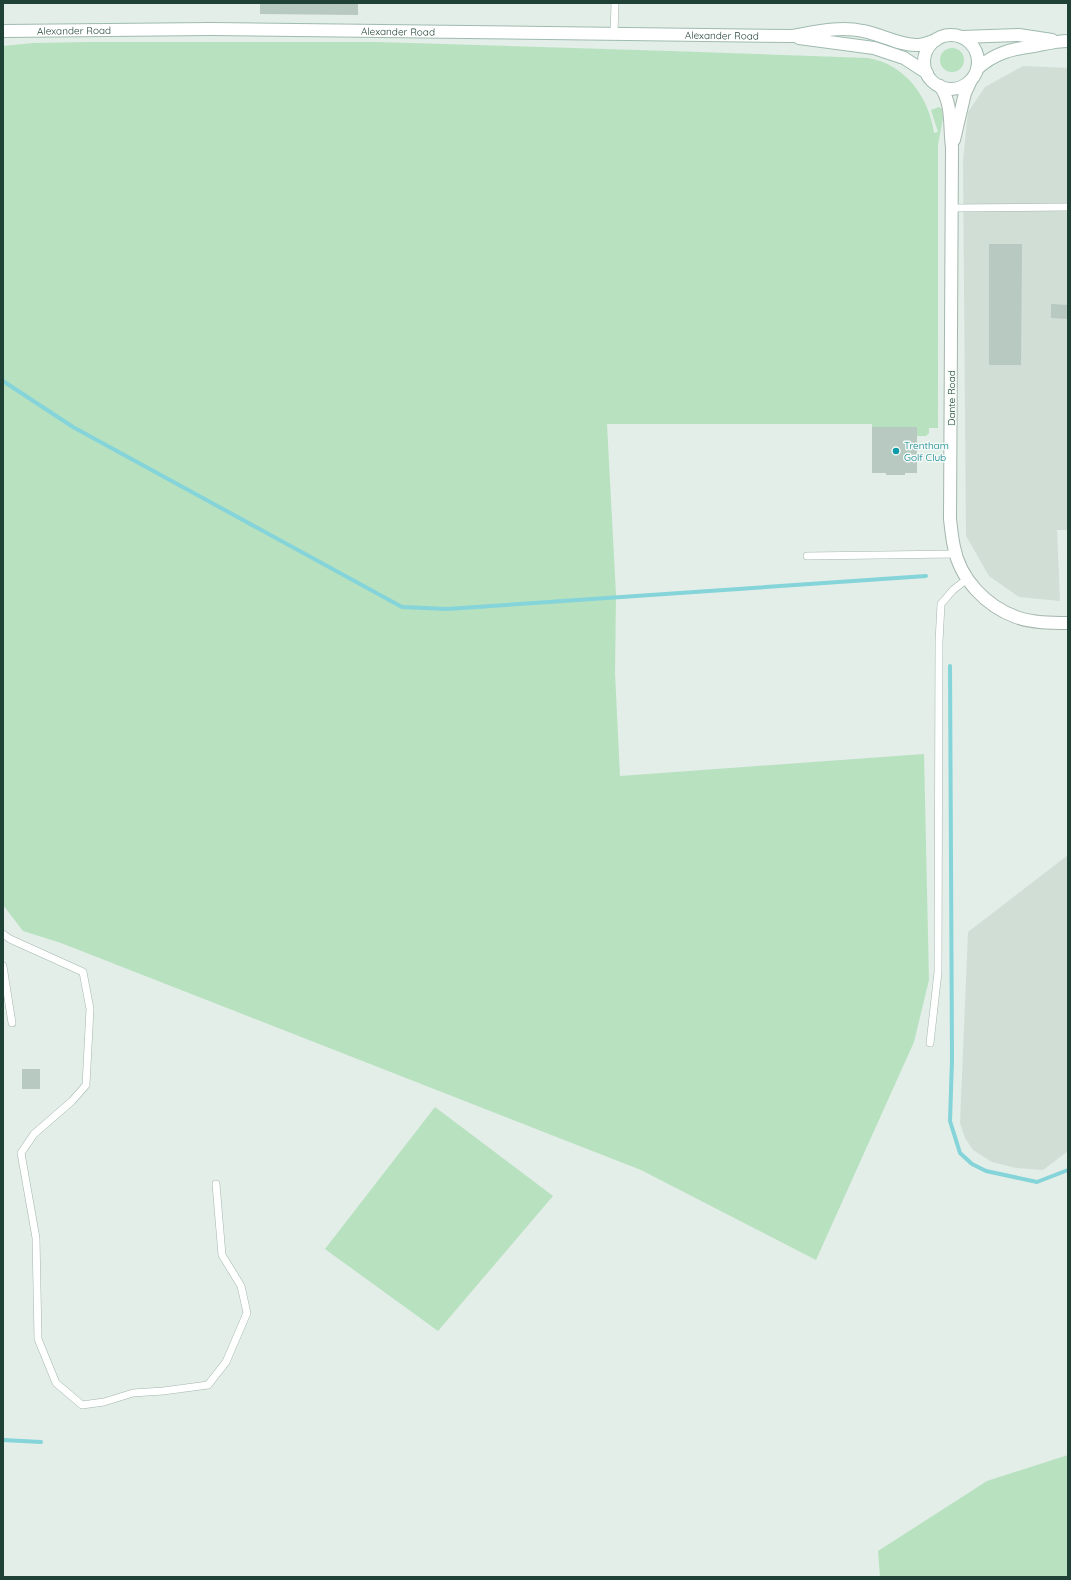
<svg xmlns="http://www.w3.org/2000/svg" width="1071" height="1580" viewBox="0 0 1071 1580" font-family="Quicksand,sans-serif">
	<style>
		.built { fill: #d0ded6 }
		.green { fill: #b8e1c0 }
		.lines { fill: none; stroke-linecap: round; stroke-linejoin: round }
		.stream { stroke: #84d4d9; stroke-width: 4 }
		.building { fill: #b7c9c0 }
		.lane-casing { stroke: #a4b7ae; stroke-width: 8 }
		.street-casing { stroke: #a4b7ae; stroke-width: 14 }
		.secondary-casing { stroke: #9fbbaf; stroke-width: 14 }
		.lane { stroke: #fff; stroke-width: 7 }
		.street { stroke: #fff; stroke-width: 12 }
		.secondary { stroke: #fff; stroke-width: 12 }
		.culture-dot { fill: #0f9aa8; stroke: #f3faf6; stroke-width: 1.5 }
		.labels { text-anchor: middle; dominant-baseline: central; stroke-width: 3; stroke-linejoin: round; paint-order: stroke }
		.street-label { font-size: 10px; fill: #204135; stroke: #f3faf6 }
		.culture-label { font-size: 10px; fill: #0d838f; stroke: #f3faf6; text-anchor: start }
	</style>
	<rect width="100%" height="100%" fill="#e2eee7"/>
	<g class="built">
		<polygon points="1023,66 1068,68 1068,530 1057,530 1060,601 1019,597 989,576 966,536 963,161 968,112 985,87"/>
		<polygon points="1068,855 1068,1151 1043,1170 1016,1168 992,1162 973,1150 965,1138 960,1123 968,932"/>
	</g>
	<g class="green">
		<path d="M 90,42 L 377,42 L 670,51 L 868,58 C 905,64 929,97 934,133 L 938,132 L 931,110 L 939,107 L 942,109 L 943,118 L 938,144 L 938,428 L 929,428 L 929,433 L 926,436 L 917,436 L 917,427 L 872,427 L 872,424 L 607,424 L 616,595 L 615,673 L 620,776 L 924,754 L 929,980 L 914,1042 L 816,1260 L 641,1170 L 61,943 L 23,931 L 3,905 L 3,46 L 33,43 Z"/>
		<circle cx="952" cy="60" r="12"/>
		<polygon points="435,1107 553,1196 438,1331 325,1249"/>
		<polygon points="1068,1455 1068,1577 880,1577 878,1551 987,1481"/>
	</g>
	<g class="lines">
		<g class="stream">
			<polyline points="3,381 73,427 402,607 447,609 926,576"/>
			<polyline points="950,666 952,1059 950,1121 960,1153 972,1164 986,1171 1037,1182 1068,1170"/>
			<polyline points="3,1440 41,1442"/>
		</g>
	</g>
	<g class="building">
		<polygon points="260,3 358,3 358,15 260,14"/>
		<polygon points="989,244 1022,244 1021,365 989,365"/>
		<polygon points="1051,304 1068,305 1068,319 1051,318"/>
		<polygon points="872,427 917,427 917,473 905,473 905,475 886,475 886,473 872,473"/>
		<rect x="22" y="1069" width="18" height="20"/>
	</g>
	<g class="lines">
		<g class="lane-casing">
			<g id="lane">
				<polyline points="614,34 615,3"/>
				<polyline points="952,208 1068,207"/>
				<polyline points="807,556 956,554"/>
				<polyline points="3,934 10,939 83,972 90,1009 86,1085 72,1101 34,1134 21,1153 36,1238 38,1339 56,1383 82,1405 104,1402 133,1393 163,1391 208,1385 226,1362 247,1313 241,1286 222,1255 216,1184"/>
				<polyline points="3,966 12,1023"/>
				<polyline points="930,1043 938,972 939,642 941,604 953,590 967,579"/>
			</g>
		</g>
		<g class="street-casing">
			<g id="street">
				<path d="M 940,86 C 953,104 949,126 952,147 L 950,519 C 951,528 952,538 954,547 C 960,579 986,606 1016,617 C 1032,623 1052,623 1068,623"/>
				<polyline points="954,140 965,93 971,80"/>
			</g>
		</g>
		<g class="secondary-casing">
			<g id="secondary">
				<path id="s1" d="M 3,31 L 211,29 L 792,36 C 816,32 839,26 863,31 C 881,34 900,46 918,45 C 924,45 930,42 936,40"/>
				<circle cx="951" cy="62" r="27"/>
				<polyline points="962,37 1019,35 1052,40"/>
				<polyline points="799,38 874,48 904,58 927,73"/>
				<path d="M 977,69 C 994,53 1012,49 1034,46 C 1045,44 1056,41 1068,41"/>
			</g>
		</g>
		<use href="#lane" class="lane"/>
		<use href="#street" class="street"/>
		<use href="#secondary" class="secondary"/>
	</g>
	<circle class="culture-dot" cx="896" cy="451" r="4"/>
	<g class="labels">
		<g class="street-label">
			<text stroke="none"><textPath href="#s1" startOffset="71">Alexander Road</textPath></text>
			<text stroke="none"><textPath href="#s1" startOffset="395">Alexander Road</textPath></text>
			<text stroke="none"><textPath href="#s1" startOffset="719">Alexander Road</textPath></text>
			<text transform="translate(951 398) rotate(-90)">Dante Road</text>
		</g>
		<g class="culture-label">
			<text x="904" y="445">Trentham<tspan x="904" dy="12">Golf Club</tspan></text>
		</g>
	</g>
	<rect width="1071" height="1580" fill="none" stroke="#204135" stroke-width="8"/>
</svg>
